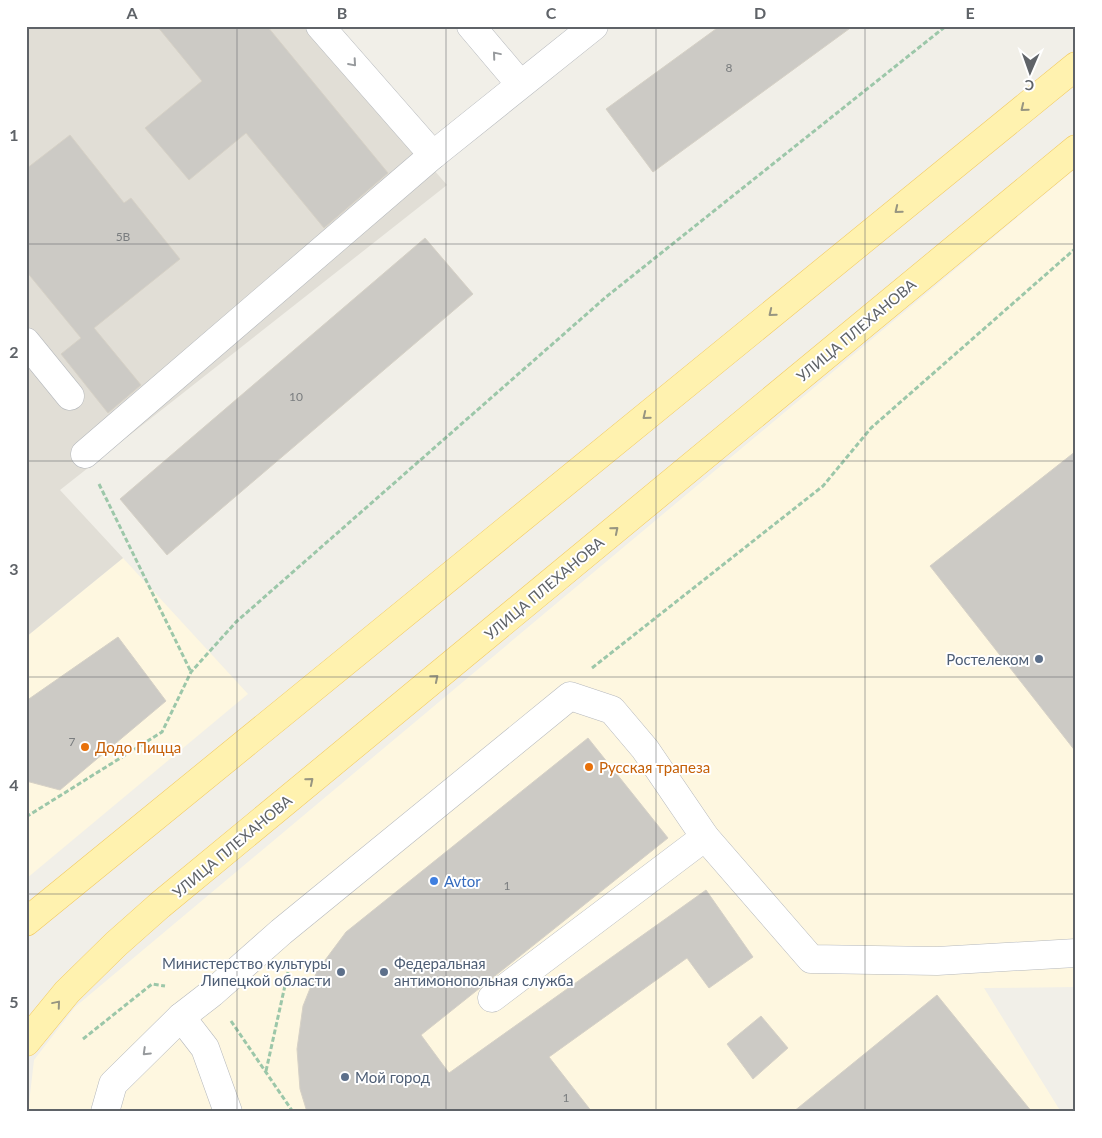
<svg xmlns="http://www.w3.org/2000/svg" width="1102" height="1138" viewBox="0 0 1102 1138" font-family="Lato,sans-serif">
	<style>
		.commercial { fill: #fef7e0 }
		.education { fill: #e1ded6 }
		.building { fill: #cccac5; stroke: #d6d1c6 }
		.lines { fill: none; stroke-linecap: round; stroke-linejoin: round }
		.minor-casing { stroke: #b5b8bc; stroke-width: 29 }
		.major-casing { stroke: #f2c960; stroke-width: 29 }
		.path { stroke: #9cc7a9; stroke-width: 3; stroke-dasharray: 5 2.5; stroke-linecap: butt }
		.minor { stroke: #fff; stroke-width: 28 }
		.major { stroke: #fff2af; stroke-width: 28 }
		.oneway { stroke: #979a9d }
		.oneway2 { stroke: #979581 }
		.grid { fill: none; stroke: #5f6368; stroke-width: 1; stroke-opacity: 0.55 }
		.service-dot { fill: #5c6f8a; stroke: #fff; stroke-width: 2 }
		.food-dot { fill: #e8710a; stroke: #fff; stroke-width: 2 }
		.shop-dot { fill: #3f7fe0; stroke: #fff; stroke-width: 2 }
		.labels { text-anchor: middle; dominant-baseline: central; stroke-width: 4; stroke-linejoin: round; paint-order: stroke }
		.number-label { font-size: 12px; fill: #7a7d7f }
		.street-label { font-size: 15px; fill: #5f6368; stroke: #fff }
		.service-label { font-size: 15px; fill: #4e5e75; stroke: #fff; text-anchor: end }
		.food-label { font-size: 15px; fill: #c56008; stroke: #fff; text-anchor: start }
		.shop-label { font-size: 15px; fill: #366cbe; stroke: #fff; text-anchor: start }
		.neatline { fill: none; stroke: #5f6368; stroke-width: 2 }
		.grid-label { font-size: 16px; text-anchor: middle; font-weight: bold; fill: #5f6368 }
	</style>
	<rect width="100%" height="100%" fill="#f1efe8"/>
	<g class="commercial">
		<polygon points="1076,168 1076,987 984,988 1061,1112 28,1112 34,1060 75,1007"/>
		<polygon points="123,558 248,694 26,879 26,637"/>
	</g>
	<polygon class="education" points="26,26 308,26 447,185 60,490 123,558 26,637"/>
	<g class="building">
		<polygon points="157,26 267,26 388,173 324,228 246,133 189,180 145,128 202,81"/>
		<polygon points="720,26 853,26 653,172 606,109"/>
		<polygon points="70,135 124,203 131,198 180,259 94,328 141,385 108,413 61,354 81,338 26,271 26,169"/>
		<polygon points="425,238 473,294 167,555 120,499"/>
		<polygon points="1076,451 1076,752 930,566"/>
		<polygon points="118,637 166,701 60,790 26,781 26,701"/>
		<polygon points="588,738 668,838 421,1035 449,1073 706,890 753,957 709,988 687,958 549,1057 592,1112 307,1112 300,1089 297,1049 303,1006 317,971 346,932"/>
		<polygon points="937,995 1032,1112 793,1112"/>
		<polygon points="761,1016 788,1048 753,1079 727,1044"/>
	</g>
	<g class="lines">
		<g class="minor-casing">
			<g id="minor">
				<polyline points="320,26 433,155"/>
				<polyline points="471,26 520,84"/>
				<polyline points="26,342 70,396"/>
				<polyline points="85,454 433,155 594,26"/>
				<polyline points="492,998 705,837"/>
				<polyline points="181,1017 205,1048 228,1112"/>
				<polyline points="105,1112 113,1084 181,1017 212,993 281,932 570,696 612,710 645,749 705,837 811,959 937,961 1076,953"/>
			</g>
		</g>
		<g class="major-casing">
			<g id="major">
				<polyline points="26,922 1076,66"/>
				<polyline points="26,1042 67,992 116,944 160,905 1076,149"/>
			</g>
		</g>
		<g class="path">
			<polyline points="99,484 191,672"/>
			<polyline points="592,668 823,486 871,428 1076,248"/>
			<polyline points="26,817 162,732 191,672 236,622 606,297 946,26"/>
			<polyline points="231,1021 293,1112"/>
			<polyline points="83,1039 152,984 165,986"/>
			<polyline points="266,1071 288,972"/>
		</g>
		<use href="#minor" class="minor"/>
		<use href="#major" class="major"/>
	</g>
	<defs><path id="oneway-chevron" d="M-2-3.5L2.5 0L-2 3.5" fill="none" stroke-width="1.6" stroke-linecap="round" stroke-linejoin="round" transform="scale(1.25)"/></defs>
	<g class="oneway">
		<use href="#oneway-chevron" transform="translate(496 55) rotate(-130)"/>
		<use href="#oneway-chevron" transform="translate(353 63) rotate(49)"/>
		<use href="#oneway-chevron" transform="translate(146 1052) rotate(136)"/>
	</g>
	<g class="oneway2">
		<use href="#oneway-chevron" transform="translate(1024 108) rotate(141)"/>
		<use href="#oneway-chevron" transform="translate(898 210) rotate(141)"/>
		<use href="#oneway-chevron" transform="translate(772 313) rotate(141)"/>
		<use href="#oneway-chevron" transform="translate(646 416) rotate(141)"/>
		<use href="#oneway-chevron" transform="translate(615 530) rotate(-40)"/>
		<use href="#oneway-chevron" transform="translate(435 678) rotate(-40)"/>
		<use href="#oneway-chevron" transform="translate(310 781) rotate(-40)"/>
		<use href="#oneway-chevron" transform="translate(57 1004) rotate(-50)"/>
	</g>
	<path class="grid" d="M 237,26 L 237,1112M 446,26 L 446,1112M 656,26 L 656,1112M 865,26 L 865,1112M 26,244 L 1076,244M 26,461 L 1076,461M 26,677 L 1076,677M 26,894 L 1076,894"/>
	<g class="service-dot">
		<circle cx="1039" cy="659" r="5"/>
		<circle cx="341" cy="972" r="5"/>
		<circle cx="384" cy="972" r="5"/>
		<circle cx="345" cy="1077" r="5"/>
	</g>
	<g class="food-dot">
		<circle cx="85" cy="747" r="5"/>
		<circle cx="589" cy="767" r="5"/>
	</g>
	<circle class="shop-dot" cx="434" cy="881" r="5"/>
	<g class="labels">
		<g class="number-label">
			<text x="729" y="67">8</text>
			<text x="123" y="236">5В</text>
			<text x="296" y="396">10</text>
			<text x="72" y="741">7</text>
			<text x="507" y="885">1</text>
			<text x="566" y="1097">1</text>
		</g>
		<g class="street-label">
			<text transform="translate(856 330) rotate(-40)">УЛИЦА ПЛЕХАНОВА</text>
			<text transform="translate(544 588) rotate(-40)">УЛИЦА ПЛЕХАНОВА</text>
			<text transform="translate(232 846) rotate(-40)">УЛИЦА ПЛЕХАНОВА</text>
		</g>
		<g class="service-label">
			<text x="1029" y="659">Ростелеком</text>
			<text x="331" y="963">Министерство культуры<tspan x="331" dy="17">Липецкой области</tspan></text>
			<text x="394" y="963" text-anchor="start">Федеральная<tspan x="394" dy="17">антимонопольная служба</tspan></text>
			<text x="355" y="1077" text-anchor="start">Мой город</text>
		</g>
		<g class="food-label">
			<text x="95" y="747">Додо Пицца</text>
			<text x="599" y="767">Русская трапеза</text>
		</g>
		<g class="shop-label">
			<text x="444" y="881">Avtor</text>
		</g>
	</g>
	<rect width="1102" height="1138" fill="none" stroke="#ffffff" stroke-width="55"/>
	<g transform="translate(1030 72) rotate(182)" stroke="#ffffff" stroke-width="4" paint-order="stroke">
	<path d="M0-4L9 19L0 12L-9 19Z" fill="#5f6368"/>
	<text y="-8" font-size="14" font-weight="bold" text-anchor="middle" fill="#5f6368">С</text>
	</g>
	<rect x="28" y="28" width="1046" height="1082" class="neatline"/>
	<g class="grid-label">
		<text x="132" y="19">A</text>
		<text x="342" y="19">B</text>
		<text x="551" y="19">C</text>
		<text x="760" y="19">D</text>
		<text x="970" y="19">E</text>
		<text x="14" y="141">1</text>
		<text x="14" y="358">2</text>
		<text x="14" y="575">3</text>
		<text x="14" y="791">4</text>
		<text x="14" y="1008">5</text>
	</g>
</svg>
